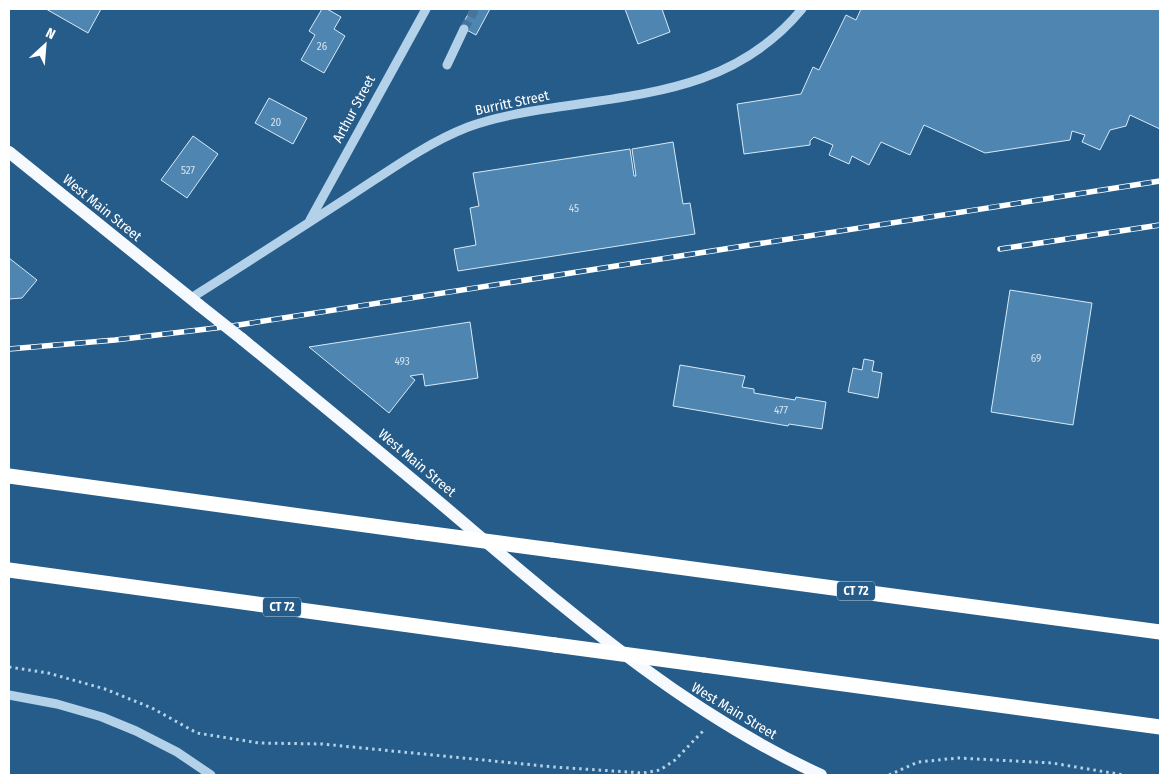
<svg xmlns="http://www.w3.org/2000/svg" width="1169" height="784" viewBox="0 0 1169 784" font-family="'Fira Sans Condensed',sans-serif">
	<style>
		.building { fill: #4f86b1; stroke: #d7e9f7 }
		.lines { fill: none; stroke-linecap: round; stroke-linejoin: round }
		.minor-tunnel { stroke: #47749b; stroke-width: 9; stroke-dasharray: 9 4.5; stroke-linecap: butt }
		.path { stroke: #b3d2e9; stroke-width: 3; stroke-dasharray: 2.5 4; stroke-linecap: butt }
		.minor { stroke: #b3d2e9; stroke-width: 9 }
		.major { stroke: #f6fafe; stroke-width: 12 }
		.highway { stroke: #fff; stroke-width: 15 }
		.rail-casing { stroke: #fff; stroke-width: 5.5 }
		.rail { stroke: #265c89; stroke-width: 4; stroke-dasharray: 11; stroke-linecap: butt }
		.major-bridge { stroke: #f6fafe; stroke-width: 12 }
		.highway-bridge { stroke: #fff; stroke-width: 15 }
		.labels { text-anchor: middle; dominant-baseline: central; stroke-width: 4; stroke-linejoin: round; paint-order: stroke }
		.number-label { font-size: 11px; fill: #d3e1ec }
		.shield { fill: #265c89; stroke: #becedc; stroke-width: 1 }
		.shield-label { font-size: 12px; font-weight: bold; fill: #fff }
		.street-label { font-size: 14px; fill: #fff; stroke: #265c89 }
	</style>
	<rect width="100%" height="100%" fill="#265c89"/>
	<g class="building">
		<polygon points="46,9 101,9 88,33"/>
		<polygon points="322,9 327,9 341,17 334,29 345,36 324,73 301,60 315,35 309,31"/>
		<polygon points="471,9 490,9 476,35 461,27"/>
		<polygon points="625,9 662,9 670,32 638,44"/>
		<polygon points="861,9 1160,9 1160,129 1130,115 1126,126 1110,130 1100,150 1082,142 1085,135 1072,131 1070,140 985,153 924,125 910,155 881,142 869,165 852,156 849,164 829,155 833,145 814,137 810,141 810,145 744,154 737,104 801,94 813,67 819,70 846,15 856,20"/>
		<polygon points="269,98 307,118 293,144 255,123"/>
		<polygon points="193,136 218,154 187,198 161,180"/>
		<polygon points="673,142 683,204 690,203 695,234 458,271 454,249 476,245 470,208 479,206 473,173 630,149 634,176 636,176 632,149"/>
		<polygon points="9,258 37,280 22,298 9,299"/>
		<polygon points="1010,290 1092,303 1073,425 991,412"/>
		<polygon points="470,322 478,378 425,386 423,374 410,376 415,380 389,413 309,347"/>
		<polygon points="864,359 874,361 872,371 882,373 878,398 848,392 853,368 862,370"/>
		<polygon points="680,365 745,376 742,387 754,389 754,393 795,400 796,397 826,402 822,429 789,424 788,426 673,406"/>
	</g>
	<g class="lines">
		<polyline class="minor-tunnel" points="464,29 475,9"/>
		<g class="path">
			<polyline points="9,667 48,673 105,689 152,708 197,733 259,743 322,744 554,767 643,773 660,770 675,760 704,730"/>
			<polyline points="889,775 918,762 958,758 1052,763 1124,775"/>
		</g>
		<g class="minor">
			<polyline points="447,65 464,29"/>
			<polyline points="310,220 426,9"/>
			<path d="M 191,298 C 245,264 299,229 353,194 C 390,170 427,143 468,127 C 495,117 524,112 552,108 C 647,93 736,89 802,9"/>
			<polyline points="9,695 57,704 102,717 136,731 177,752 211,775"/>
		</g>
		<g class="major">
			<polyline points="9,152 199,305"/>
			<path d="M 242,339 C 319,402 396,465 472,530 C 581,622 690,715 821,775"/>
		</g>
		<g class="highway">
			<polyline points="9,476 417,532"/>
			<polyline points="552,550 1160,632"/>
			<polyline points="9,570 555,645"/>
			<polyline points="704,665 1160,727"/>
		</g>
		<g class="rail-casing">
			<g id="rail">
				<polyline points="1000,249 1160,225"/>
				<polyline points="9,349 115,340 232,326 1160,181"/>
			</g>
		</g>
		<use href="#rail" class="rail"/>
		<polyline class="major-bridge" points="199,305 242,339"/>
		<g class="highway-bridge">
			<polyline points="417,532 552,550"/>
			<polyline points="555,645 704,665"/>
		</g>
	</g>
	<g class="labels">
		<g class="number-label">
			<text x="322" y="46">26</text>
			<text x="276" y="122">20</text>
			<text x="188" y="170">527</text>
			<text x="574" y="208">45</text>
			<text x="1036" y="358">69</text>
			<text x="402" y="361">493</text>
			<text x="781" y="410">477</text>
		</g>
		<g class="shield">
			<rect x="837" y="581.5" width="38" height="19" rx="4"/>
			<rect x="263" y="597.5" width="38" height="19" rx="4"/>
		</g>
		<g class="shield-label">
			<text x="856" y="591">CT 72</text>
			<text x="282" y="607">CT 72</text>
		</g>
		<g class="street-label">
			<text transform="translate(512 103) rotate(-12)">Burritt Street</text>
			<text transform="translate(354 109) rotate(-62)">Arthur Street</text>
			<text transform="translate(102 208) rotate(39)">West Main Street</text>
			<text transform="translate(417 463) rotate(40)">West Main Street</text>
			<text transform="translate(734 711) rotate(31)">West Main Street</text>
		</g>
	</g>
	<rect width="1169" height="784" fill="none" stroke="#ffffff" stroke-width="20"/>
	<g transform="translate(45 45) rotate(26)" stroke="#265c89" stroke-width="4" paint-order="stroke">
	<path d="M0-4L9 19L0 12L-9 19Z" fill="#ffffff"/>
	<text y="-8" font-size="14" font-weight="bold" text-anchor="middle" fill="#ffffff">N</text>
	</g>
</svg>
